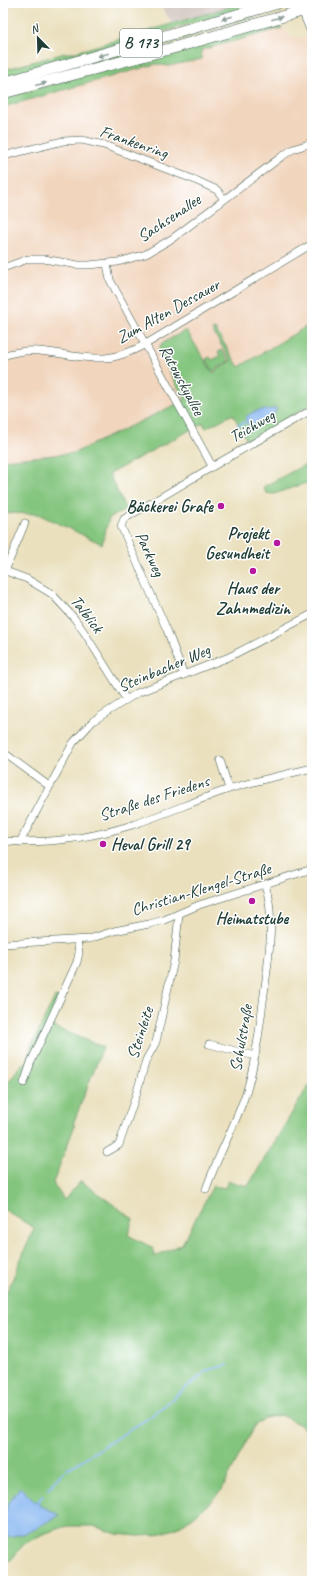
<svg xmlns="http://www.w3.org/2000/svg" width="315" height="1584" viewBox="0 0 315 1584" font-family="Caveat,sans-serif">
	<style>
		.built { fill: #f1d5bd }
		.industrial { fill: #cec1ba }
		.green { fill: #83c57e; stroke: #518159 }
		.water { fill: #85b6f1; stroke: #527a92 }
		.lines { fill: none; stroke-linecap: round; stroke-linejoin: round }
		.stream { stroke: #85b6f1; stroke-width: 2 }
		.minor-casing { stroke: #3d5549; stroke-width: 8 }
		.primary-casing { stroke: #3d5549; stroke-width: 12 }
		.minor { stroke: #fff; stroke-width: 7 }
		.primary { stroke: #fff; stroke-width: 11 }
		.oneway { fill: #8f9e9a }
		.poi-dot { fill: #b5179e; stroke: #fff; stroke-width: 1.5 }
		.labels { text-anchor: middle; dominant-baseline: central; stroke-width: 3; stroke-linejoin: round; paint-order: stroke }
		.shield { fill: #fff; stroke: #627771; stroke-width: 1 }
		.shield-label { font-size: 16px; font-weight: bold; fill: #1f3d34 }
		.street-label { font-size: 17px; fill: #1f3d34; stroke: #fff }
		.poi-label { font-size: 17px; font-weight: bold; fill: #1f3d34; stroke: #fff; text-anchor: end }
	</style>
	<rect width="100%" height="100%" fill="#fff"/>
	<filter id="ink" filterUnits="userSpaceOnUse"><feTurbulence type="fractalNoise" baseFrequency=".025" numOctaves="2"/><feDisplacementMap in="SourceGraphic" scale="8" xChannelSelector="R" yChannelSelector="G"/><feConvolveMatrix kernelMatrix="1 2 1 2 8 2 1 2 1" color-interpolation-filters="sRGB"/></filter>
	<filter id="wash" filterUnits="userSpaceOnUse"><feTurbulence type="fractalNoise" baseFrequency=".012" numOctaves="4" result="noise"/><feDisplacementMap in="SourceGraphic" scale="16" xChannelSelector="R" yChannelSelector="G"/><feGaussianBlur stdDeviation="0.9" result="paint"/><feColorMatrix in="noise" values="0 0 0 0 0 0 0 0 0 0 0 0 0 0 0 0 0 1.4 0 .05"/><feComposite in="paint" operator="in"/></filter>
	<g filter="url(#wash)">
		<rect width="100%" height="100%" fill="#eae0bd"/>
		<polygon class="built" points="282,28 292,38 312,37 312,323 182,402 74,453 3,460 3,107 156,64 168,66 201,59 201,50"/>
		<polygon class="industrial" points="158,3 243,3 172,23"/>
		<g class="green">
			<polygon points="243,3 262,3 3,78 3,70 65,53 72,53"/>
			<polygon points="265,11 265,13 205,31 155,49 3,87"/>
			<polygon points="268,24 270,28 278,26 282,28 201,50 202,59 168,66 156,64 3,107 3,98"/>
			<polygon points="312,323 312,404 247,441 233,414 206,428 203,423 109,474 126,510 109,518 102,544 38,514 3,513 3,460 74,453 185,400 158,351 161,344 186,330 213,373 231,361 212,330 215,329 239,367"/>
			<polygon points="222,350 229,361 213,371 206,359 210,357 212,360 220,356 218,352"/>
			<polygon points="304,465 312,481 274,494 266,493 263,487"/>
			<polygon points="55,997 64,1000 52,1026 103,1047 73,1124 75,1125 53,1183 64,1200 81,1181 133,1219 128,1235 153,1248 154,1257 182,1244 213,1186 225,1188 228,1181 248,1186 304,1093 312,1082 312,1441 302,1426 281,1415 265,1418 254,1426 222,1490 207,1505 192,1518 176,1528 157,1535 138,1536 117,1534 93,1526 67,1526 43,1534 24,1544 11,1560 3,1563 3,1297 10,1285 34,1228 3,1209 3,1088 18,1069 27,1060 31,1046"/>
		</g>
		<g class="water">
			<path d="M 276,408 L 277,409 L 271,419 L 255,424 L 248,425 L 245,418 C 254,408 266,411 276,408 Z"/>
			<path d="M 20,1487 L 35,1502 L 38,1500 L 39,1501 L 39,1505 L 60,1515 L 27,1533 L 8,1537 C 0,1516 7,1504 20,1487 Z"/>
		</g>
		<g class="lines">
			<g class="stream">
				<polyline points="238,425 246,422"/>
				<polyline points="48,1489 63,1472 150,1417 208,1370 228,1365"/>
				<polyline points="37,1502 43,1496"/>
			</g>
		</g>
	</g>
	<g filter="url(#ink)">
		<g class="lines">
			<g class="minor-casing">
				<g id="minor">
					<polyline points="299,3 312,35"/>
					<polyline points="3,156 63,141 82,140 104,145 195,180 217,190 224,199"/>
					<polyline points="107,264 110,280 212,466"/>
					<polyline points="3,268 28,259 44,259 78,265 89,265 118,262 146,254 173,238 281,157 293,149 312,143"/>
					<path d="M 3,356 C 38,343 62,358 97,358 C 115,359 131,352 146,344 L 312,244"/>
					<polyline points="3,570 27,579 52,594 74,618 84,632 126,699"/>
					<polyline points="5,571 25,523"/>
					<polyline points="184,675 167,630 121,526 124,519 222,461 306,413"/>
					<polyline points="3,752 49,786"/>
					<polyline points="220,760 229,789"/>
					<path d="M 3,841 C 47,844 91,838 132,825 C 165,814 197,800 229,789 C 257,780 284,775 312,768"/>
					<polyline points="20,842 73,743 93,721 137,693 229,657 312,614"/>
					<polyline points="3,944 89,939 114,931 149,924 164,920 199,905 312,869"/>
					<polyline points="209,1044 255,1056"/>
					<polyline points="24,1083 31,1062 77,962 79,953 77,940"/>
					<polyline points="107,1152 119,1145 136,1095 146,1060 156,1042 174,961 179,914"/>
					<path d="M 206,1189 C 218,1155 236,1124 247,1090 C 256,1059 260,1026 264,994 C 268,963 276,915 265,885"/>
				</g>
			</g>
			<g class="primary-casing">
				<g id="primary">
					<polyline points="3,83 278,3"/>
					<polyline points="3,93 173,48 312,8"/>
				</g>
			</g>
			<use href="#minor" class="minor"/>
			<use href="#primary" class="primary"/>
		</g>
		<defs><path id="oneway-solid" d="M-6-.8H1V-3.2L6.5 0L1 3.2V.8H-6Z"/></defs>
		<g class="oneway">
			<use href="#oneway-solid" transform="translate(227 18) rotate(164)"/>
			<use href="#oneway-solid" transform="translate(277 18) rotate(-16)"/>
			<use href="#oneway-solid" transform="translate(103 55) rotate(164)"/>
			<use href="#oneway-solid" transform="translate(41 84) rotate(-14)"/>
		</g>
	</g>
	<g class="poi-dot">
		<circle cx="221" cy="506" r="4"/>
		<circle cx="277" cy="543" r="4"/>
		<circle cx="253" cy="571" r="4"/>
		<circle cx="103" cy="844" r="4"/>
		<circle cx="252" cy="901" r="4"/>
	</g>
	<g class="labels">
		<rect class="shield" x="120" y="29" width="42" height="28" rx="3"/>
		<g class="shield-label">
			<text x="141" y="43">B 173</text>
		</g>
		<g class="street-label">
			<text transform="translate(134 142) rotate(19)">Frankenring</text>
			<text transform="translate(169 218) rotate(-34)">Sachsenallee</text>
			<text transform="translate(168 311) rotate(-29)">Zum Alten Dessauer</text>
			<text transform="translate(182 380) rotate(62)">Rutowskyallee</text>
			<text transform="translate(252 426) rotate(-30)">Teichweg</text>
			<text transform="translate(150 554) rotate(65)">Parkweg</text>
			<text transform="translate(87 614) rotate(52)">Talblick</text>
			<text transform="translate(164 668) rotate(-23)">Steinbacher Weg</text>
			<text transform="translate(154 798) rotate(-18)">Straße des Friedens</text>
			<text transform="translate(201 889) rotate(-17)">Christian-Klengel-Straße</text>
			<text transform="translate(140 1033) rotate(-72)">Steinleite</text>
			<text transform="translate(241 1038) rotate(-80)">Schulstraße</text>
		</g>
		<g class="poi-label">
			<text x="213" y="506">Bäckerei Grafe</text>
			<text x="269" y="533">Projekt<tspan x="269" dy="20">Gesundheit</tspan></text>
			<text x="253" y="588" text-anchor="middle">Haus der<tspan x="253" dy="20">Zahnmedizin</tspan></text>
			<text x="111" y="844" text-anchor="start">Heval Grill 29</text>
			<text x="252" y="918" text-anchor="middle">Heimatstube</text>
		</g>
	</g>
	<rect width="315" height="1584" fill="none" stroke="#fff" stroke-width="16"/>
	<g transform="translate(38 38) rotate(337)" stroke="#ffffff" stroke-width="3" paint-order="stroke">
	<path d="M0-3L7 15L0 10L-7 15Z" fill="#1f3d34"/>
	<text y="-6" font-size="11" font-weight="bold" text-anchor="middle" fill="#1f3d34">N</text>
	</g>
</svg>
